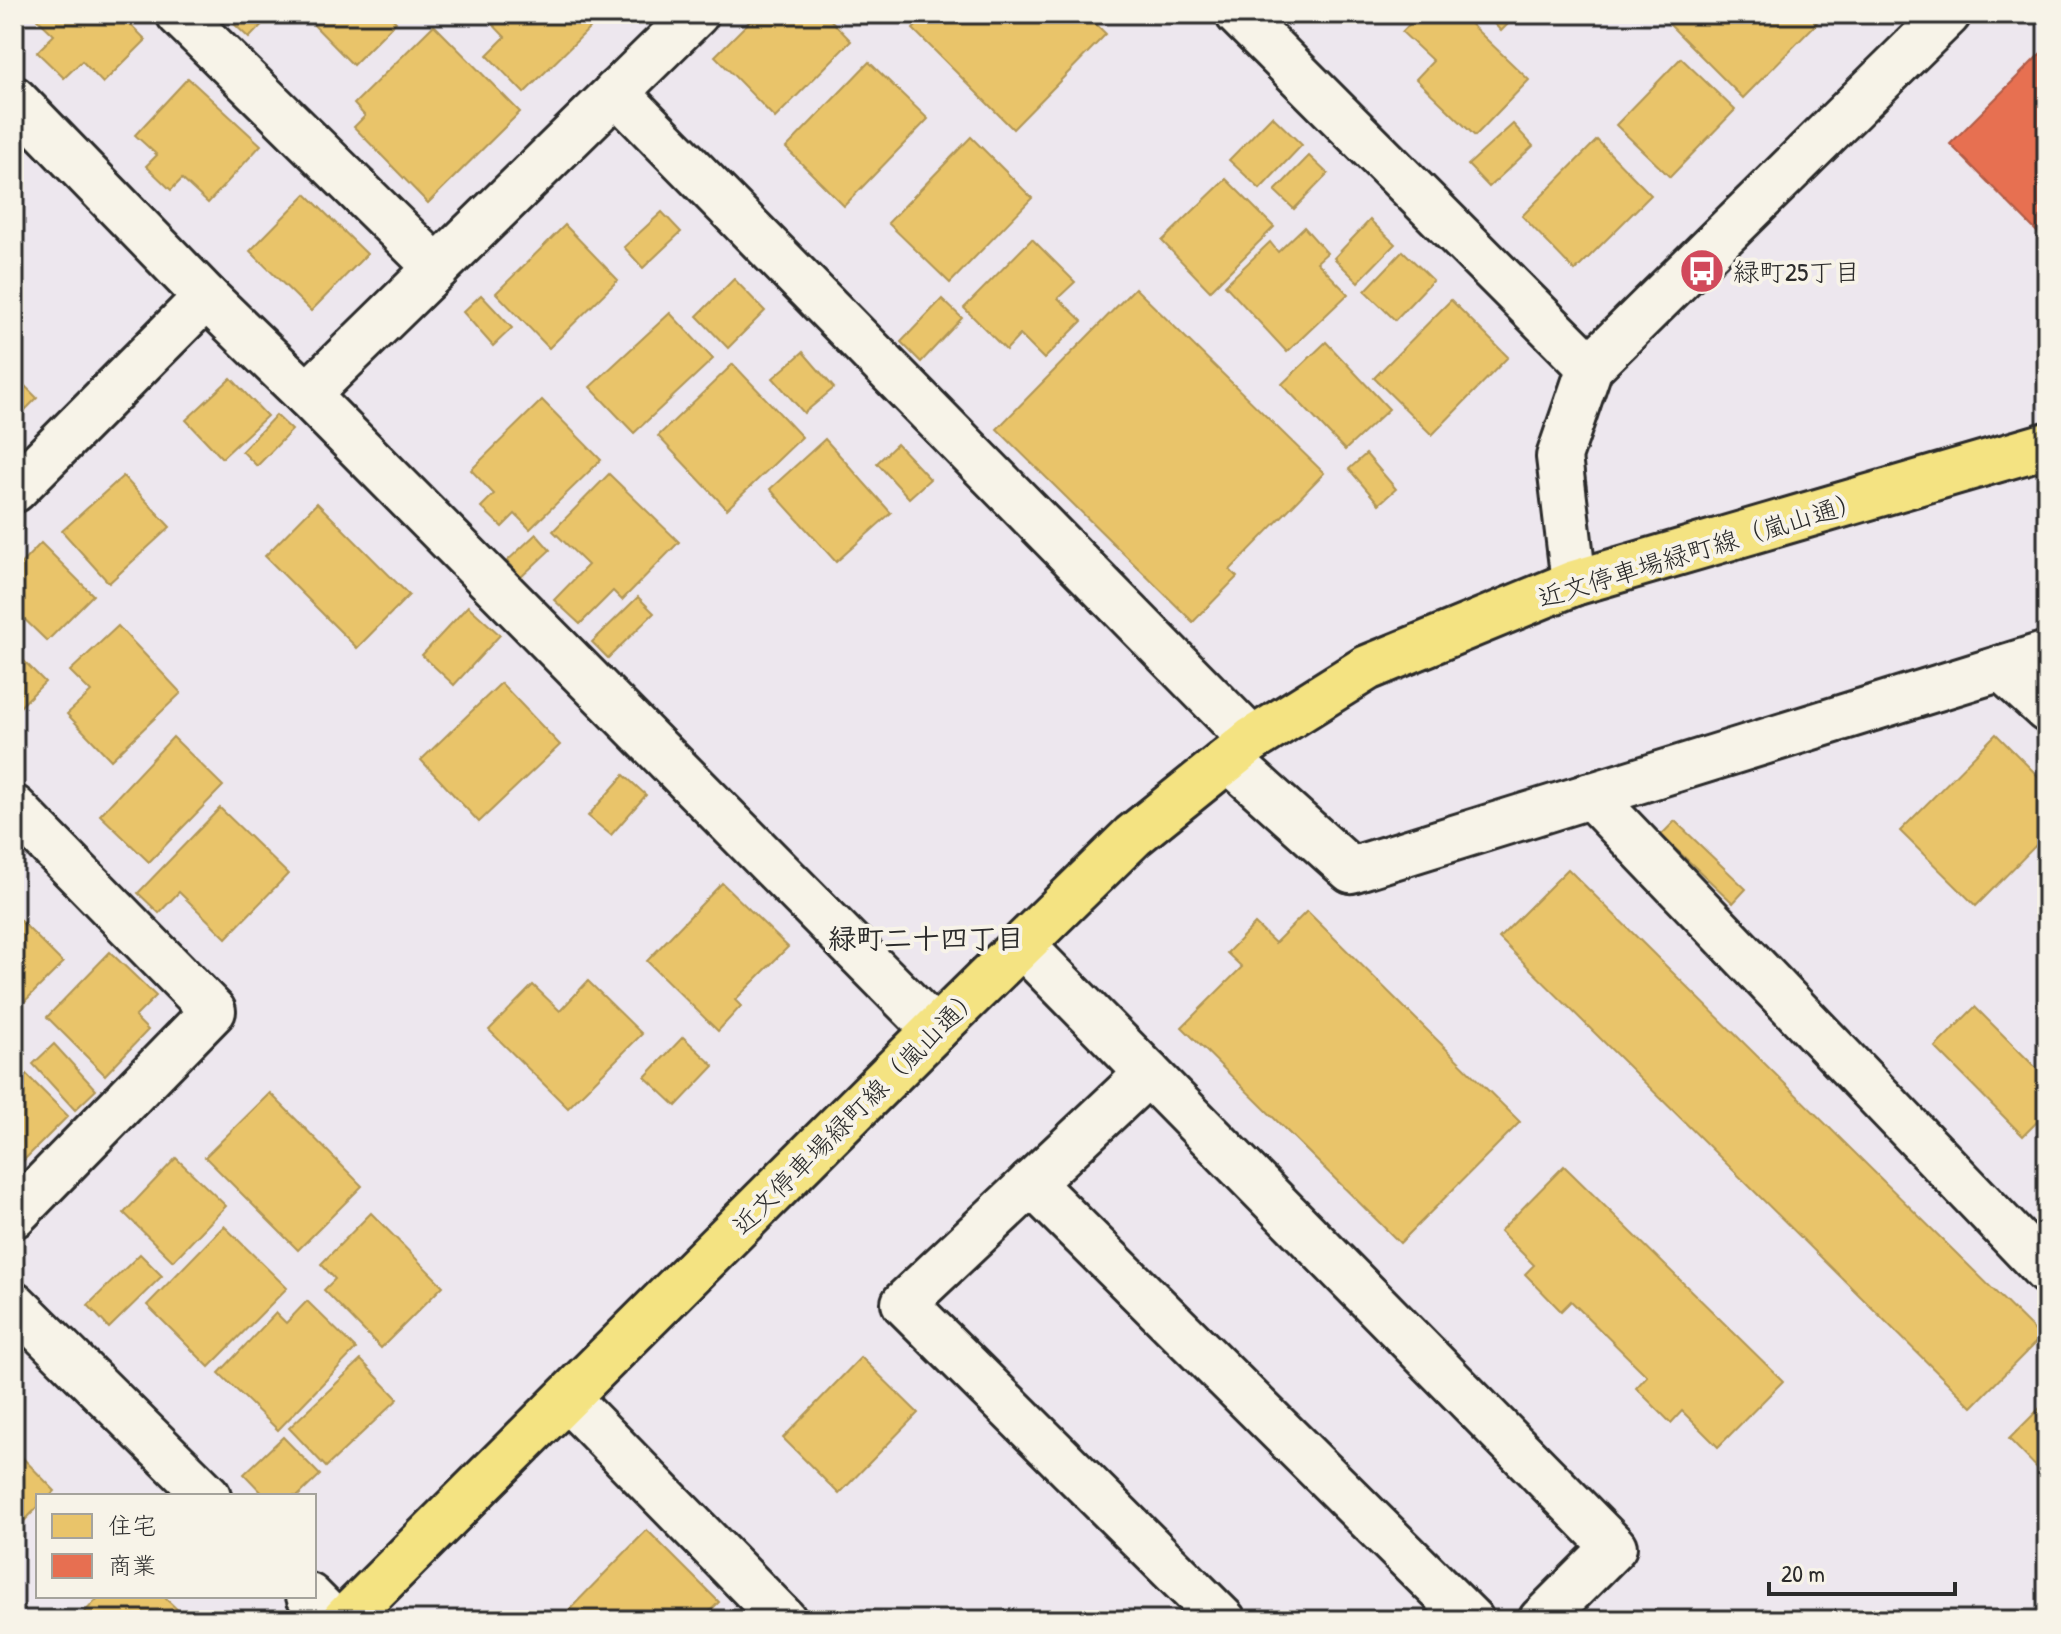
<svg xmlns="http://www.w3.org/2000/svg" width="2061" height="1634" viewBox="0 0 2061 1634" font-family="'Patrick Hand','Klee One',sans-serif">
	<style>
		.homes { fill: #e9c46a; stroke: #b09657; stroke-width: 2 }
		.shops { fill: #e76f51; stroke: #af5b46; stroke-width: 2 }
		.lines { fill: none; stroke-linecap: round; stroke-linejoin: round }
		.minor-casing { stroke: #2b2b2b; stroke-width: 50 }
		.major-casing { stroke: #2b2b2b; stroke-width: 50 }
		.minor { stroke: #f7f3e8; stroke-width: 44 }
		.major { stroke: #f4e382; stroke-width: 44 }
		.labels { text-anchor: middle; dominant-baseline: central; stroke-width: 8; stroke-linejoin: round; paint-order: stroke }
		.poi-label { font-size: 26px; fill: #2b2b2b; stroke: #f7f3e8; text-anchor: start }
		.street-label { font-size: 26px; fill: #2b2b2b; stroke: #f7f3e8 }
		.neighbourhood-label { font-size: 28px; font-weight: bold; fill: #2b2b2b; stroke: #f7f3e8 }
	</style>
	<rect width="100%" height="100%" fill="#ede7ee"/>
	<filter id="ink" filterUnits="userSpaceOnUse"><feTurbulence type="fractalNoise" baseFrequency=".0125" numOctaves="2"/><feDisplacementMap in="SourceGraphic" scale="16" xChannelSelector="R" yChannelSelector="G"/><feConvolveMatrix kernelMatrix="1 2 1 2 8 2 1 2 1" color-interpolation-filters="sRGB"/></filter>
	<g filter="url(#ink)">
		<g class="homes">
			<polygon points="32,14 120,14 146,40 103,83 82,61 64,78 37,52 54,35"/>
			<polygon points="241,14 272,14 249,38 233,23"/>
			<polygon points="303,14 388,14 396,22 353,65"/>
			<polygon points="483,14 598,14 601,17 524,93 487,55 505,37"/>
			<polygon points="757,14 825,14 851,41 775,118 715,56"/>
			<polygon points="874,14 891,14 882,23"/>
			<polygon points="928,14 1086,14 1106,34 1013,129 913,29"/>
			<polygon points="1419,14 1460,14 1529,80 1475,136 1416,79 1433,61 1402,32"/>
			<polygon points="1485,14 1518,14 1501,31"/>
			<polygon points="1659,14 1807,14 1817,23 1743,98"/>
			<polygon points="434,25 520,112 428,203 354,127 365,116 354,104"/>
			<polygon points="1681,58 1735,110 1670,177 1616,125"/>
			<polygon points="869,62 928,119 844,206 786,148"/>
			<polygon points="188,78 261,145 208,203 182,179 171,190 146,166 157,155 135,135"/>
			<polygon points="1272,116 1302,145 1260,189 1229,160"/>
			<polygon points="1513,124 1533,146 1489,187 1468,165"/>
			<polygon points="971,137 1032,198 950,283 888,223"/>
			<polygon points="1597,140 1651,195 1575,271 1522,216"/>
			<polygon points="1309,156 1328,174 1294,209 1275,191"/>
			<polygon points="1226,179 1274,227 1210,291 1162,241"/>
			<polygon points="306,194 367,254 311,311 250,251"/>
			<polygon points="662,212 681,232 643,268 624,247"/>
			<polygon points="1370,220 1395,244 1358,282 1334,258"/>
			<polygon points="565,225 618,280 549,348 496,293"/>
			<polygon points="1304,227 1327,253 1317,262 1348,294 1287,352 1225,285 1270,242 1278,252"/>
			<polygon points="1032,239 1075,282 1058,298 1082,321 1044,359 1020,335 1006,350 964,308"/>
			<polygon points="1403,251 1433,280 1395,320 1365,291"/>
			<polygon points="734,279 765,311 728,348 697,316"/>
			<polygon points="1135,288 1324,473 1230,570 1237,577 1193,622 997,429"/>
			<polygon points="481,295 512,328 493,346 463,312"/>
			<polygon points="942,299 962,318 921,362 901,342"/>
			<polygon points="1451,300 1508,357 1432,435 1374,378"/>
			<polygon points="670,313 713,359 634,433 590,387"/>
			<polygon points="1326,342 1389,409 1345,450 1282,384"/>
			<polygon points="803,352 834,388 804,413 773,378"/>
			<polygon points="733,364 802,437 727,509 658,436"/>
			<polygon points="14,375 37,398 14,421"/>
			<polygon points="231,378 267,416 222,458 186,420"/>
			<polygon points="542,400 601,460 530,529 515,514 502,527 481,507 494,494 471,470"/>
			<polygon points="276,415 292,430 257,466 242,451"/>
			<polygon points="825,439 891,513 836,562 770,489"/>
			<polygon points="897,444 930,479 909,498 877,463"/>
			<polygon points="1366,454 1396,489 1379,504 1349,469"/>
			<polygon points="609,474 679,542 622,600 613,591 580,624 554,600 588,565 553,531"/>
			<polygon points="123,476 170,527 109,583 62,531"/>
			<polygon points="317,503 409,595 357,648 265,556"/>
			<polygon points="536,534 550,550 521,577 507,561"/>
			<polygon points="41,543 93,595 47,641 14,609 14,571"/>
			<polygon points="638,597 654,613 608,658 592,642"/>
			<polygon points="468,606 500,635 454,685 422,655"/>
			<polygon points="118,626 181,693 111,760 67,714 91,692 70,671"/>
			<polygon points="14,651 45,682 14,713"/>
			<polygon points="501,683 560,745 479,822 421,760"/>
			<polygon points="1996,734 2047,785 2047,834 1976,906 1900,831"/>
			<polygon points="173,737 223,786 149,862 100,815"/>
			<polygon points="624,775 646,795 611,835 588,816"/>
			<polygon points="220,808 288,874 226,938 179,892 159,913 138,893"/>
			<polygon points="1675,821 1746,889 1733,903 1661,835"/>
			<polygon points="1568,869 2041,1337 1972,1407 1499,938"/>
			<polygon points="722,883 788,947 735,1000 741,1006 718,1031 647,961"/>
			<polygon points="1307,911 1520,1122 1400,1243 1182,1027 1242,967 1227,953 1255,924 1275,943"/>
			<polygon points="14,914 63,963 14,1012"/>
			<polygon points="110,952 156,996 135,1017 148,1030 105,1075 47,1017"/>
			<polygon points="588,981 642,1034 568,1108 489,1030 533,985 560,1011"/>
			<polygon points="1975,1007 2047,1079 2047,1112 2023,1136 1935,1047"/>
			<polygon points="683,1037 714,1066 676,1106 645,1077"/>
			<polygon points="54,1044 96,1090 75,1110 33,1064"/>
			<polygon points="14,1062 68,1116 14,1170"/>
			<polygon points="270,1093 362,1186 298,1250 205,1157"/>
			<polygon points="176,1158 226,1206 173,1261 124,1213"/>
			<polygon points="1564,1166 1783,1381 1718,1447 1682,1411 1671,1423 1636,1388 1647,1376 1571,1301 1561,1311 1525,1274 1534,1265 1500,1231"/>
			<polygon points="371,1213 443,1286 381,1348 324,1290 335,1279 321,1264"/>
			<polygon points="224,1226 287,1288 209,1367 147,1305"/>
			<polygon points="140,1254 162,1276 109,1328 88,1305"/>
			<polygon points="307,1301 356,1349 278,1430 219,1373 276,1313 286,1323"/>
			<polygon points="861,1357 918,1413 839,1494 783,1438"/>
			<polygon points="361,1360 398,1399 326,1467 289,1428"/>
			<polygon points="2047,1401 2047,1478 2009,1439"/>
			<polygon points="283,1437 320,1475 298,1496 265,1496 244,1474"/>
			<polygon points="14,1449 55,1491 50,1496 38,1496 38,1507 14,1531"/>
			<polygon points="647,1530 719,1602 701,1620 573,1620 566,1613"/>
			<polygon points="100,1596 163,1596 180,1612 173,1620 77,1620"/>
		</g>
		<polygon class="shops" points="2047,47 2047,242 1950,144"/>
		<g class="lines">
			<g class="minor-casing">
				<g id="minor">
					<polyline points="179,14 437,268"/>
					<polyline points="1238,14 1590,367"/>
					<polyline points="616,92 1252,740"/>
					<polyline points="14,99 206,297 307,395 935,1030"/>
					<polyline points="307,395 696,14"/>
					<polyline points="14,490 206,297"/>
					<polyline points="1574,583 1559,457 1590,367 1948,14"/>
					<polyline points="2001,668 2047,710"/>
					<polyline points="1229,760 1351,870 2047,654"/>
					<polyline points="1590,795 2047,1272"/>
					<polyline points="14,808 213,1011 14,1215"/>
					<polyline points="1022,945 1614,1547 1541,1620"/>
					<polyline points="1148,1073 904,1303 1223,1620"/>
					<polyline points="1031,1183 1471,1620"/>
					<polyline points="14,1304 208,1496"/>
					<polyline points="568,1399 784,1620"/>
					<polyline points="309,1596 333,1620"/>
				</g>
			</g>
			<g class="major-casing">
				<polyline id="major" points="344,1620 935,1030 1133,836 1252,740 1367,668 1574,583 2047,445"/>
			</g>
			<use href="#minor" class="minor"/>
			<use href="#major" class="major"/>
		</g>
	</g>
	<defs>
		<g id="bus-disc" transform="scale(2.3)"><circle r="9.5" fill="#d1495b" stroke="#f7f3e8"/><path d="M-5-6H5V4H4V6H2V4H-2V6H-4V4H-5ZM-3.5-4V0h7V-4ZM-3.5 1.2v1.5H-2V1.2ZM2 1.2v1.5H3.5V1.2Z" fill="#fff"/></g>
	</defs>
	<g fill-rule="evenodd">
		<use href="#bus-disc" x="1702" y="271"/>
	</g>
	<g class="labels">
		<g class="poi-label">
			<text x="1733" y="271">緑町25丁目</text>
		</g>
		<g class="street-label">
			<text transform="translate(1700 549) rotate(-17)">近文停車場緑町線（嵐山通）</text>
			<text transform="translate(856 1110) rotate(-45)">近文停車場緑町線（嵐山通）</text>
		</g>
		<g class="neighbourhood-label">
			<text x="926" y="938">緑町二十四丁目</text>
		</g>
	</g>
	<rect width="2061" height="1634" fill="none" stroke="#f7f3e8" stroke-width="48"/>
	<rect x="24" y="24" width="2013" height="1586" fill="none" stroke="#2b2b2b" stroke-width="3" filter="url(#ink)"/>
	<rect x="36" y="1494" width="280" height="104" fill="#f7f3e8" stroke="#a5a39c" stroke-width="2"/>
	<rect x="52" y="1514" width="40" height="24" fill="#e9c46a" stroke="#a5a39c" stroke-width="2"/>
	<text x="108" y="1534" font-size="24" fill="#2b2b2b">住宅</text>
	<rect x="52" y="1554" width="40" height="24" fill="#e76f51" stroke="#a5a39c" stroke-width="2"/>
	<text x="108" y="1574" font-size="24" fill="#2b2b2b">商業</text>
	<path d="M1769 1582v12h186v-12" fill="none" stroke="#2b2b2b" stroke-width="4"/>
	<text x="1781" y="1582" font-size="24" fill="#2b2b2b" stroke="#f7f3e8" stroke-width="6" paint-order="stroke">20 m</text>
</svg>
